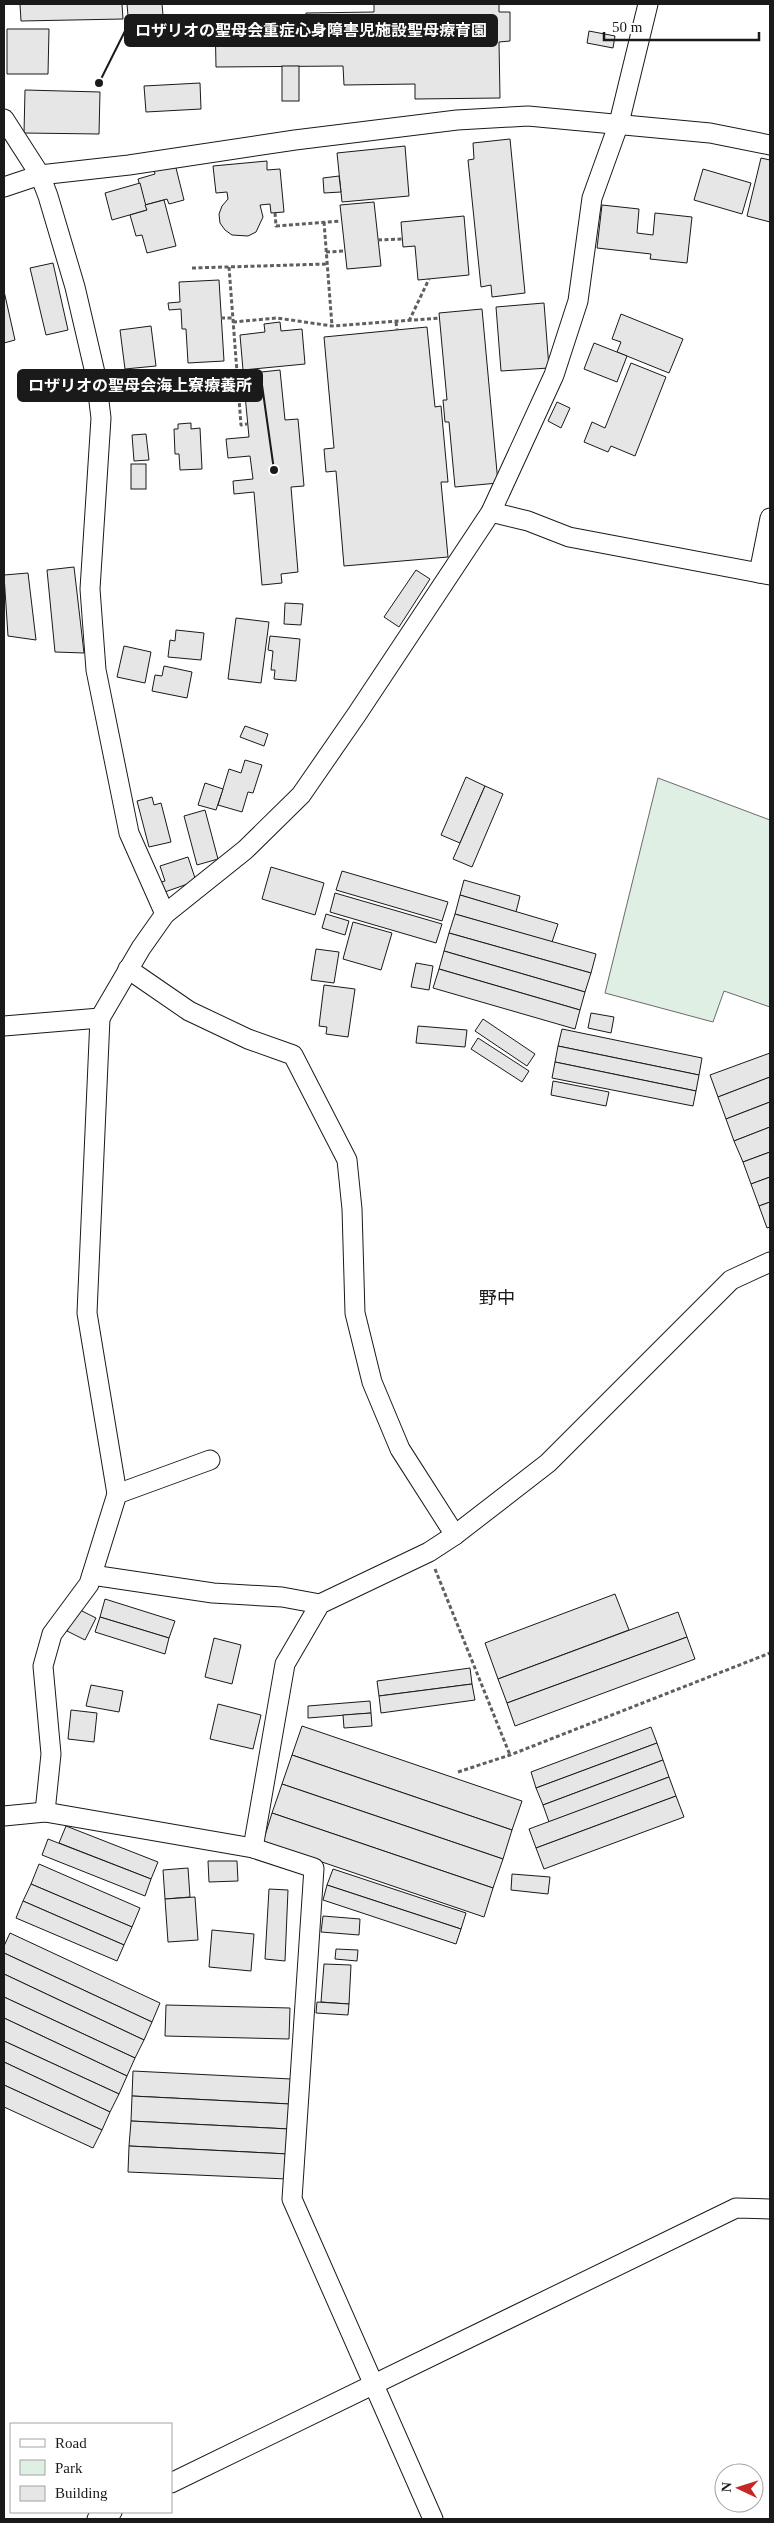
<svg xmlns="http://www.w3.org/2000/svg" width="774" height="2523" viewBox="0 0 774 2523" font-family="'Times New Roman','Noto Sans JP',serif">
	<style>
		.green { fill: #e0efe3; stroke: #6a6a6a }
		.building { fill: #e6e6e6; stroke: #1a1a1a }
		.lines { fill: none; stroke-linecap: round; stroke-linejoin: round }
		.street-casing { stroke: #1a1a1a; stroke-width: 21 }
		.path { stroke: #5f5f5f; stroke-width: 3; stroke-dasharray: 4 2.5; stroke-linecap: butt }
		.street { stroke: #fff; stroke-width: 19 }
		.labels { text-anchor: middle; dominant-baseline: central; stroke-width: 4; stroke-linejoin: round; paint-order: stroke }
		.quarter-label { font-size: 18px; fill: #1a1a1a; stroke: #fff }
		.leader { fill: none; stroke: #1a1a1a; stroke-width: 2 }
		.callout-dot { fill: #1a1a1a; stroke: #fff; stroke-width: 2 }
		.callout { fill: #1a1a1a; stroke: #1a1a1a; stroke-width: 2 }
		.callout-label { font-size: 16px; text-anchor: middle; font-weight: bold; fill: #fff }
	</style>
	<rect width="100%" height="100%" fill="#fff"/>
	<polygon class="green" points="658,778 770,820 770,1007 724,991 713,1022 605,993"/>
	<g class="building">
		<polygon points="20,4 122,4 123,19 21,21"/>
		<polygon points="127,4 162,4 163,15 128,16"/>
		<polygon points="374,4 499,4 499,12 510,12 510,41 499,42 500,98 415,99 415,84 344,85 343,66 216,67 215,16 269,15 270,31 306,31 306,13 374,12"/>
		<polygon points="7,29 49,29 48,74 7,74"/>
		<polygon points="589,31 615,36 613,48 587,43"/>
		<rect x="282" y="66" width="17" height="35"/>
		<polygon points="200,83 201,109 146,112 144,86"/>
		<polygon points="25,90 100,92 99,134 24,133"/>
		<polygon points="510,139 525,293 492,297 491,285 481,287 468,160 474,159 473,143"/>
		<polygon points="405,146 409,196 342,202 337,153"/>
		<polygon points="761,158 770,160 770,222 747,216"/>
		<polygon points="267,161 267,170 280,169 284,212 271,213 270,204 260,205 263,217 256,232 248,236 232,235 225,230 220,223 219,214 222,206 228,199 227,192 216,193 213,166"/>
		<polygon points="175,164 184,200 169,204 167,199 145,205 138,179 155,174 154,170"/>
		<polygon points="703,169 751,183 742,214 694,200"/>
		<polygon points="339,176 341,192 324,193 323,178"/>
		<polygon points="140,183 147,210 112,220 105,193"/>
		<polygon points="164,200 176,246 147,253 142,235 136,236 130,215 147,210 145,205"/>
		<polygon points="374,202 381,266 347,269 340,205"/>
		<polygon points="602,205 639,209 637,233 653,235 655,213 692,217 687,263 650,259 651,254 597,248"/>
		<polygon points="464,216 469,275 418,280 415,246 403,247 401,222"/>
		<polygon points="53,263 68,330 46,335 30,268"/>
		<polygon points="219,280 224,361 188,363 186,329 182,329 181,309 169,310 168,303 180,302 179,282"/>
		<polygon points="4,291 15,340 4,343"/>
		<polygon points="544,303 549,368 501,371 496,307"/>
		<polygon points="482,309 498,483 455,487 449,422 445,422 443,400 447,400 439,313"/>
		<polygon points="621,314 683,339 669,373 617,352 621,342 612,339"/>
		<polygon points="280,322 281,331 302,329 305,364 243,370 240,335 265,332 264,324"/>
		<polygon points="151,326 156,366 125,369 120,330"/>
		<polygon points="427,327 435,407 441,406 448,482 441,482 448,557 344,566 336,471 326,472 324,449 334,448 324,337"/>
		<polygon points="594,343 627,356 617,382 584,369"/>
		<polygon points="631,363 666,377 635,456 611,446 608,452 584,442 592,422 605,428"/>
		<polygon points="280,370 285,420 298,419 304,486 291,487 298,572 281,574 282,583 262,585 254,492 234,494 233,481 253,479 250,456 228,458 226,439 249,437 243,374"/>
		<polygon points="557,402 570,408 561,428 548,421"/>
		<polygon points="191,423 191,429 200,428 202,469 180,470 179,454 175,454 174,429 178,429 178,424"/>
		<polygon points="146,434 149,460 134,461 132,435"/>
		<rect x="131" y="464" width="15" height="25"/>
		<polygon points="74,567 84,653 55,652 47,570"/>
		<polygon points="416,570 430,579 399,627 384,617"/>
		<polygon points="28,573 36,640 8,636 4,575"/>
		<polygon points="285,603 303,604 301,625 284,624"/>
		<polygon points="236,618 269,622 261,683 228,679"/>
		<polygon points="176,630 204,633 201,660 168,657 170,640 175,641"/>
		<polygon points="270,636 300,639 296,681 274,679 275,670 271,670 273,651 268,650"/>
		<polygon points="124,646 151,652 145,683 117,677"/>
		<polygon points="164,666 192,672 187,698 152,691 155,675 162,676"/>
		<polygon points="245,726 268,734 264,746 240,737"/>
		<polygon points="245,760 262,765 253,793 248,792 242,812 218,805 229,769 241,773"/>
		<polygon points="466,777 485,786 460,843 441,835"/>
		<polygon points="205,783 223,789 216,810 198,805"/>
		<polygon points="485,786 503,794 472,867 453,859"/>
		<polygon points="152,797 154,805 161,803 171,842 149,847 137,801"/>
		<polygon points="205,810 218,859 197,865 184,816"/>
		<polygon points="188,857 196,881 162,893 158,883 165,881 160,866"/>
		<polygon points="271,867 324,883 315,915 262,899"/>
		<polygon points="342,871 448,902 442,921 336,890"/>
		<polygon points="464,880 520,896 516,912 460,895"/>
		<polygon points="335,893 442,924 436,943 330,912"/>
		<polygon points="460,895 558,924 552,942 455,914"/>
		<polygon points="326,914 349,921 345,935 322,928"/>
		<polygon points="455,914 596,954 591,973 449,933"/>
		<polygon points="353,922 392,933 381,970 343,959"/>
		<polygon points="449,933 591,973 585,992 444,951"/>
		<polygon points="316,949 339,952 334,983 311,980"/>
		<polygon points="444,951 585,992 580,1010 439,969"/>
		<polygon points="416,963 433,966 429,990 411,987"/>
		<polygon points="439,969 580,1010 575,1029 433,988"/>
		<polygon points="324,985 355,989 348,1037 326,1034 327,1027 319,1026"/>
		<polygon points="591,1013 614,1017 611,1033 588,1028"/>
		<polygon points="483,1019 535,1054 527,1066 475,1031"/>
		<polygon points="418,1026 467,1030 465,1047 416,1043"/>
		<polygon points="562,1029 702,1058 699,1075 558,1046"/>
		<polygon points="478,1038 529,1071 522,1082 471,1049"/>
		<polygon points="558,1046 699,1075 696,1091 555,1062"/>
		<polygon points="770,1053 770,1077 718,1097 710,1075"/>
		<polygon points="555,1062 696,1091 693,1106 552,1078"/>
		<polygon points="770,1077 770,1102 726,1119 718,1097"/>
		<polygon points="553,1081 609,1092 606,1106 551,1095"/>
		<polygon points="770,1102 770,1127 734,1141 726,1119"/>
		<polygon points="770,1127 770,1152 743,1162 734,1141"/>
		<polygon points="770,1152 770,1177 751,1184 743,1162"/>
		<polygon points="770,1177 770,1202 759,1206 751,1184"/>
		<polygon points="770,1202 770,1227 767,1228 759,1206"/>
		<polygon points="615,1594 629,1630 498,1679 485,1643"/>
		<polygon points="105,1599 175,1621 169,1638 100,1617"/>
		<polygon points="78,1609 96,1618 85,1640 67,1631"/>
		<polygon points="678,1612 687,1637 507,1703 498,1679"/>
		<polygon points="100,1617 169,1638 165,1654 95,1632"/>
		<polygon points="687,1637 695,1659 515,1726 507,1703"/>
		<polygon points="214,1638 241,1645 232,1684 205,1677"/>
		<polygon points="470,1668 472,1684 379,1696 377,1681"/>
		<polygon points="472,1684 475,1700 381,1713 379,1696"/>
		<polygon points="91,1685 123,1691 119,1712 86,1706"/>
		<polygon points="370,1701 371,1713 308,1718 308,1706"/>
		<polygon points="218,1704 261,1715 253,1749 210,1739"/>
		<polygon points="71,1710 97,1713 94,1742 68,1739"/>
		<polygon points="371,1713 372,1726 344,1728 343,1715"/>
		<polygon points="302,1726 522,1801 512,1830 292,1755"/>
		<polygon points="651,1727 657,1743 536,1788 531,1772"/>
		<polygon points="657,1743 663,1760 543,1805 536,1788"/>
		<polygon points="292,1755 512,1830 503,1859 282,1784"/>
		<polygon points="663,1760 669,1777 549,1822 543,1805"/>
		<polygon points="669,1777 676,1796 536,1848 529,1829"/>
		<polygon points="282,1784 503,1859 493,1888 272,1813"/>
		<polygon points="676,1796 684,1817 544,1869 536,1848"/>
		<polygon points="272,1813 493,1888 484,1917 263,1842"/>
		<polygon points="66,1826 158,1862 151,1879 59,1843"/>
		<polygon points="48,1839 151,1879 145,1896 42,1855"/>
		<polygon points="208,1861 237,1861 238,1881 209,1882"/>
		<polygon points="39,1864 140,1908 132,1927 31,1884"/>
		<polygon points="188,1868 190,1897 165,1899 163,1870"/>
		<polygon points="333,1869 466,1913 461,1929 327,1885"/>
		<polygon points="512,1874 550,1877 548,1894 511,1890"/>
		<polygon points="31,1884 132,1927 124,1945 23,1901"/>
		<polygon points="327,1885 461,1929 456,1944 323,1900"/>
		<polygon points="269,1889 288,1890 285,1961 265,1959"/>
		<polygon points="195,1897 198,1940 168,1942 165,1899"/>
		<polygon points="23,1901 124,1945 117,1961 16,1918"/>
		<polygon points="323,1916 360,1919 359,1935 321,1932"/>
		<polygon points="212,1930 254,1934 251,1971 209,1967"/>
		<polygon points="10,1933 160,2003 152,2022 4,1953 4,1946"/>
		<polygon points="336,1949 358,1950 357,1961 335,1959"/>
		<polygon points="4,1953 152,2022 144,2040 4,1974"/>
		<polygon points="324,1964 351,1965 349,2004 321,2002"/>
		<polygon points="4,1974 144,2040 135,2058 4,1997"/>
		<polygon points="4,1997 135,2058 127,2076 4,2018"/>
		<polygon points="317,2002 349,2004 348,2015 316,2013"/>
		<polygon points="166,2005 290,2008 289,2039 165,2036"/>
		<polygon points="4,2018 127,2076 119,2094 4,2041"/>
		<polygon points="4,2041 119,2094 110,2112 4,2062"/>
		<polygon points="4,2062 110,2112 102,2130 4,2085"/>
		<polygon points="133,2071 291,2079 290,2104 132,2096"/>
		<polygon points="4,2085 102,2130 93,2148 4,2107"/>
		<polygon points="132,2096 290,2104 289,2129 131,2121"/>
		<polygon points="131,2121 289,2129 288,2154 129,2146"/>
		<polygon points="129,2146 288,2154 287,2179 128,2172"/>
	</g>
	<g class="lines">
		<g class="street-casing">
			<g id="street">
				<polyline points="4,119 40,175 48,196 75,287 96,377 101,418 90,589 96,670 129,833 165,914"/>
				<polyline points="4,187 40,175 129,165 295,140 457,120 528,116 710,133 770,145"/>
				<polyline points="491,512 528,521 569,537 770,575"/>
				<polyline points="759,573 770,518"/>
				<polyline points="128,969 189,1011 248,1039 293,1055 347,1160 352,1209 355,1313 372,1382 400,1449 455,1535"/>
				<polyline points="100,1018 87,1313 117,1494"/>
				<polyline points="4,1026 100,1018 141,948 165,914 245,850 301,795 357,714 491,512 554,375 578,301 592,198 619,123 648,4"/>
				<polyline points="92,1575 213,1593 282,1597 320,1604"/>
				<polyline points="45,1812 51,1754 43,1666 52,1634 89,1584 117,1494 210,1460"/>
				<polyline points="4,1816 45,1812 253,1848 314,1868 292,2199 433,2519"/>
				<polyline points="253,1848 285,1664 320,1604 429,1552 455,1535 548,1463 731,1280 770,1262"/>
				<polyline points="171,2483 736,2208 770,2209"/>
				<polyline points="97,2519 112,2512"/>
			</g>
		</g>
		<g class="path">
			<polyline points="275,213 276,226 340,221"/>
			<polyline points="324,222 332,326"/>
			<polyline points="378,240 403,239"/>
			<polyline points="326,252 345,251"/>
			<polyline points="229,267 241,425 247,424"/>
			<polyline points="192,268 327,264"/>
			<polyline points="221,318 233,318"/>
			<polyline points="409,321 429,279"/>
			<polyline points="233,322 277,318 332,326 440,318"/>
			<polyline points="396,322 397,330"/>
			<polyline points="435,1569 510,1755"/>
			<polyline points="458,1772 510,1755 770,1653"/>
		</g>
		<use href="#street" class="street"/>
	</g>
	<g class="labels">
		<g class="quarter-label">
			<text x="497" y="1298">野中</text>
		</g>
	</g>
	<path class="leader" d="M99 83L125 31M274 470L262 385"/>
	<g class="callout-dot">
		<circle cx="99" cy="83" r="5"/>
		<circle cx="274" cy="470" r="5"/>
	</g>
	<g class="callout">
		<rect x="125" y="15" width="372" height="31" rx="5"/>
		<rect x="18" y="370" width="244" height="31" rx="5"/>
	</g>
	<g class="callout-label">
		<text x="311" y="36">ロザリオの聖母会重症心身障害児施設聖母療育園</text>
		<text x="140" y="391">ロザリオの聖母会海上寮療養所</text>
	</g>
	<rect width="774" height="2523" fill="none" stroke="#1a1a1a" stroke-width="10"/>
	<rect x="10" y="2423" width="162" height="90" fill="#ffffff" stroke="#a3a3a3"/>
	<rect x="20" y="2439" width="25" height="8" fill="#ffffff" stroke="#a3a3a3"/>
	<text x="55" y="2448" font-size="15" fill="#1a1a1a">Road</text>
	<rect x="20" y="2460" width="25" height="15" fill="#e0efe3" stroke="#a3a3a3"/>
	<text x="55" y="2473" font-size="15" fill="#1a1a1a">Park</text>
	<rect x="20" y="2486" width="25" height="15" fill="#e6e6e6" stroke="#a3a3a3"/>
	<text x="55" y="2498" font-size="15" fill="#1a1a1a">Building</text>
	<g transform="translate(739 2488) rotate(274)"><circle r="24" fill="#ffffff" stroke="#a3a3a3"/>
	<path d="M0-4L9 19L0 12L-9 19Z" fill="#c62828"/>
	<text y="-8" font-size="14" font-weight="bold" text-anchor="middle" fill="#1a1a1a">N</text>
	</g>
	<path d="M604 32v8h155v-8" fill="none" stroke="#1a1a1a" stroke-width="2.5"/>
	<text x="612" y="32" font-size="15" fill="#1a1a1a" stroke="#ffffff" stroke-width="4" paint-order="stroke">50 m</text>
</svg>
